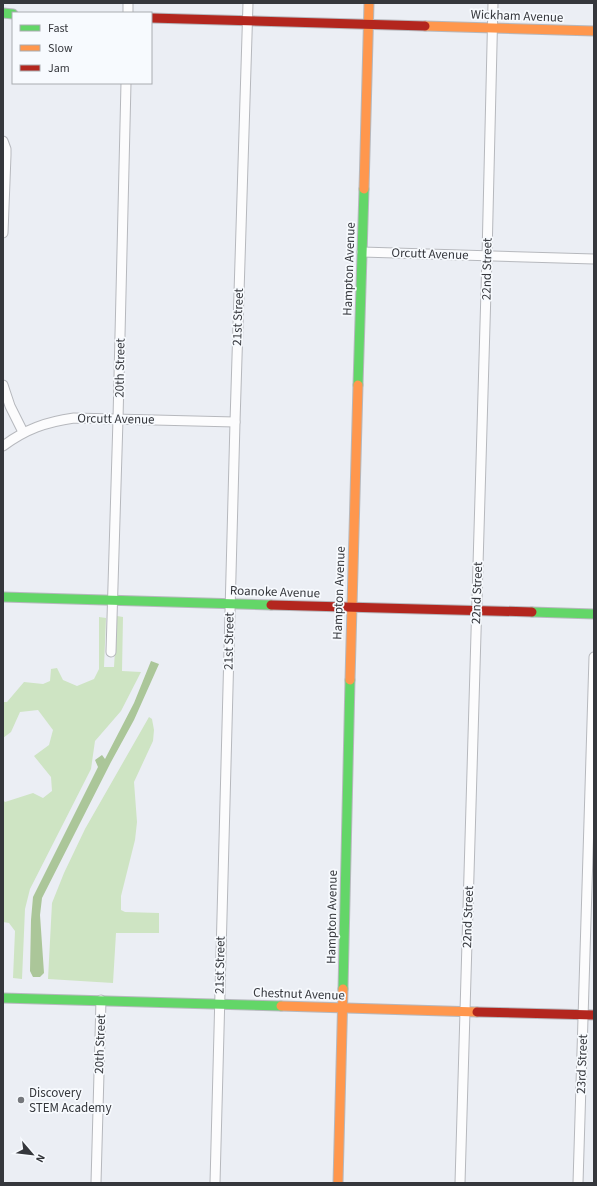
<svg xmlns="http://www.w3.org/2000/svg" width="597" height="1186" viewBox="0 0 597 1186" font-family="'Source Sans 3',sans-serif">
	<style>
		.green { fill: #cee4c3 }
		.water { fill: #abc699 }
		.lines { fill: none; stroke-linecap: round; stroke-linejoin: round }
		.street-casing { stroke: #b6b8bd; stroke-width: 11 }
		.fast-casing { stroke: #b6b8bd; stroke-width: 11 }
		.slow-casing { stroke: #b6b8bd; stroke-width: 11 }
		.jam-casing { stroke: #b6b8bd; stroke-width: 11 }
		.street { stroke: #fcfcfd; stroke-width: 9 }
		.fast { stroke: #63d668; stroke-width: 9 }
		.slow { stroke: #ff974d; stroke-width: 9 }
		.jam { stroke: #b3261e; stroke-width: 9 }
		.poi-dot { fill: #75777c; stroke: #f7fafe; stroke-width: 1.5 }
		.labels { text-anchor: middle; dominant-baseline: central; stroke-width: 3.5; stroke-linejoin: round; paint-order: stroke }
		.street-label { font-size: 13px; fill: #35373c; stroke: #f7fafe }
		.poi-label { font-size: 13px; fill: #35373c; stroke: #f7fafe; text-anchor: start }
	</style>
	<rect width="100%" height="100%" fill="#ebeef4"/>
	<g class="green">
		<polygon points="117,616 123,617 122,671 141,672 121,711 95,741 91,769 30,889 25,909 22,979 13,978 15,931 9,923 3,922 3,800 5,802 33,793 43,798 52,791 51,777 34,756 49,745 53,730 38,710 20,712 11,732 3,738 3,702 7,702 24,682 43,684 50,681 51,669 57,668 63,680 77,686 94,679 99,669 99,617 106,618 104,667 114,667"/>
		<polygon points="149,717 152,719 154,730 153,741 134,782 137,822 135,840 121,896 121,910 125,912 159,913 159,933 116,933 113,983 48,979 52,903 64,873 85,829"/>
	</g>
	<polygon class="water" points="151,661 159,664 134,720 111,762 42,898 40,915 44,973 40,977 33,977 30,971 31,920 33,897 98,767 95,760 102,755 105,759 134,703"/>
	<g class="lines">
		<g class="street-casing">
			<g id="street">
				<polyline points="128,13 128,3"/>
				<polyline points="3,141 6,149 6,155 3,233"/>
				<polyline points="362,252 594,259"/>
				<polyline points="3,385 10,406 23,432"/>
				<path d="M 3,446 C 26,429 46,422 74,418 L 235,422"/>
				<polyline points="111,652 118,419 126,83"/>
				<polyline points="96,1183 101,1000"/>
				<polyline points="215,1183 235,422 248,3"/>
				<polyline points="460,1183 487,256 493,3"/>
				<polyline points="578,1183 594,657"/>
			</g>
		</g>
		<g class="fast-casing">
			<g id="fast">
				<polyline points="3,13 13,14"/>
				<polyline points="358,385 364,189"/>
				<polyline points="3,597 271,605"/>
				<polyline points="532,612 594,614"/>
				<polyline points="343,989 350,680"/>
				<polyline points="3,998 281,1006"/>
			</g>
		</g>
		<g class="slow-casing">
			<g id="slow">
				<polyline points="425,26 594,31"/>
				<polyline points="364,189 369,3"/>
				<polyline points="350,680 358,385"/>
				<polyline points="281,1006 477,1012"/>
				<polyline points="338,1183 343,989"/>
			</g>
		</g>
		<g class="jam-casing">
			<g id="jam">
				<polyline points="151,18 425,26"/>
				<polyline points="271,605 532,612"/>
				<polyline points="477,1012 594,1015"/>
			</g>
		</g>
		<use href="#street" class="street"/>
		<use href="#fast" class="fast"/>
		<use href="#slow" class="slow"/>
		<use href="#jam" class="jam"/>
	</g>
	<circle class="poi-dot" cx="21" cy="1100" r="4"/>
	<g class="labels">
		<g class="street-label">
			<text transform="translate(517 16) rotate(2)">Wickham Avenue</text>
			<text transform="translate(430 254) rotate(2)">Orcutt Avenue</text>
			<text transform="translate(349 269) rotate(-88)">Hampton Avenue</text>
			<text transform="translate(487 269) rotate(-89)">22nd Street</text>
			<text transform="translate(238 317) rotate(-88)">21st Street</text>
			<text transform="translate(120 368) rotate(-89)">20th Street</text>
			<text transform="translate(116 419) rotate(1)">Orcutt Avenue</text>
			<text transform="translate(275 592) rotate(2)">Roanoke Avenue</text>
			<text transform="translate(339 593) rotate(-88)">Hampton Avenue</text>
			<text transform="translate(477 593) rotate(-88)">22nd Street</text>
			<text transform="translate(229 641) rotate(-89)">21st Street</text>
			<text transform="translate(332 917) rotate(-89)">Hampton Avenue</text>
			<text transform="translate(468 917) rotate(-88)">22nd Street</text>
			<text transform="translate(220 965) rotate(-89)">21st Street</text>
			<text transform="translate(299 994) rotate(2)">Chestnut Avenue</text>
			<text transform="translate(100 1044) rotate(-88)">20th Street</text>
			<text transform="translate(582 1064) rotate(-88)">23rd Street</text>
		</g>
		<g class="poi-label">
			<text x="29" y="1093">Discovery<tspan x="29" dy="15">STEM Academy</tspan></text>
		</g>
	</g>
	<rect width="597" height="1186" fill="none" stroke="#35373c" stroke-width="8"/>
	<rect x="12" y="12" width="140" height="72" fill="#f7fafe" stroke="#a9acb0"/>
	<rect x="20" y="25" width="20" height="6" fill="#63d668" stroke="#a9acb0"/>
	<text x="48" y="32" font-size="12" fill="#35373c">Fast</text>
	<rect x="20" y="45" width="20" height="6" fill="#ff974d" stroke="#a9acb0"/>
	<text x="48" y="52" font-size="12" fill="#35373c">Slow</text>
	<rect x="20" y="65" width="20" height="6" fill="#b3261e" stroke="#a9acb0"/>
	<text x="48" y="72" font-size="12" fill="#35373c">Jam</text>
	<g transform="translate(32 1154) rotate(118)" stroke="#f7fafe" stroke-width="3" paint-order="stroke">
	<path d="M0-3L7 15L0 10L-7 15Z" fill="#35373c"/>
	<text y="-6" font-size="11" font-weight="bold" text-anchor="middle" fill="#35373c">N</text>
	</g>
</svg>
